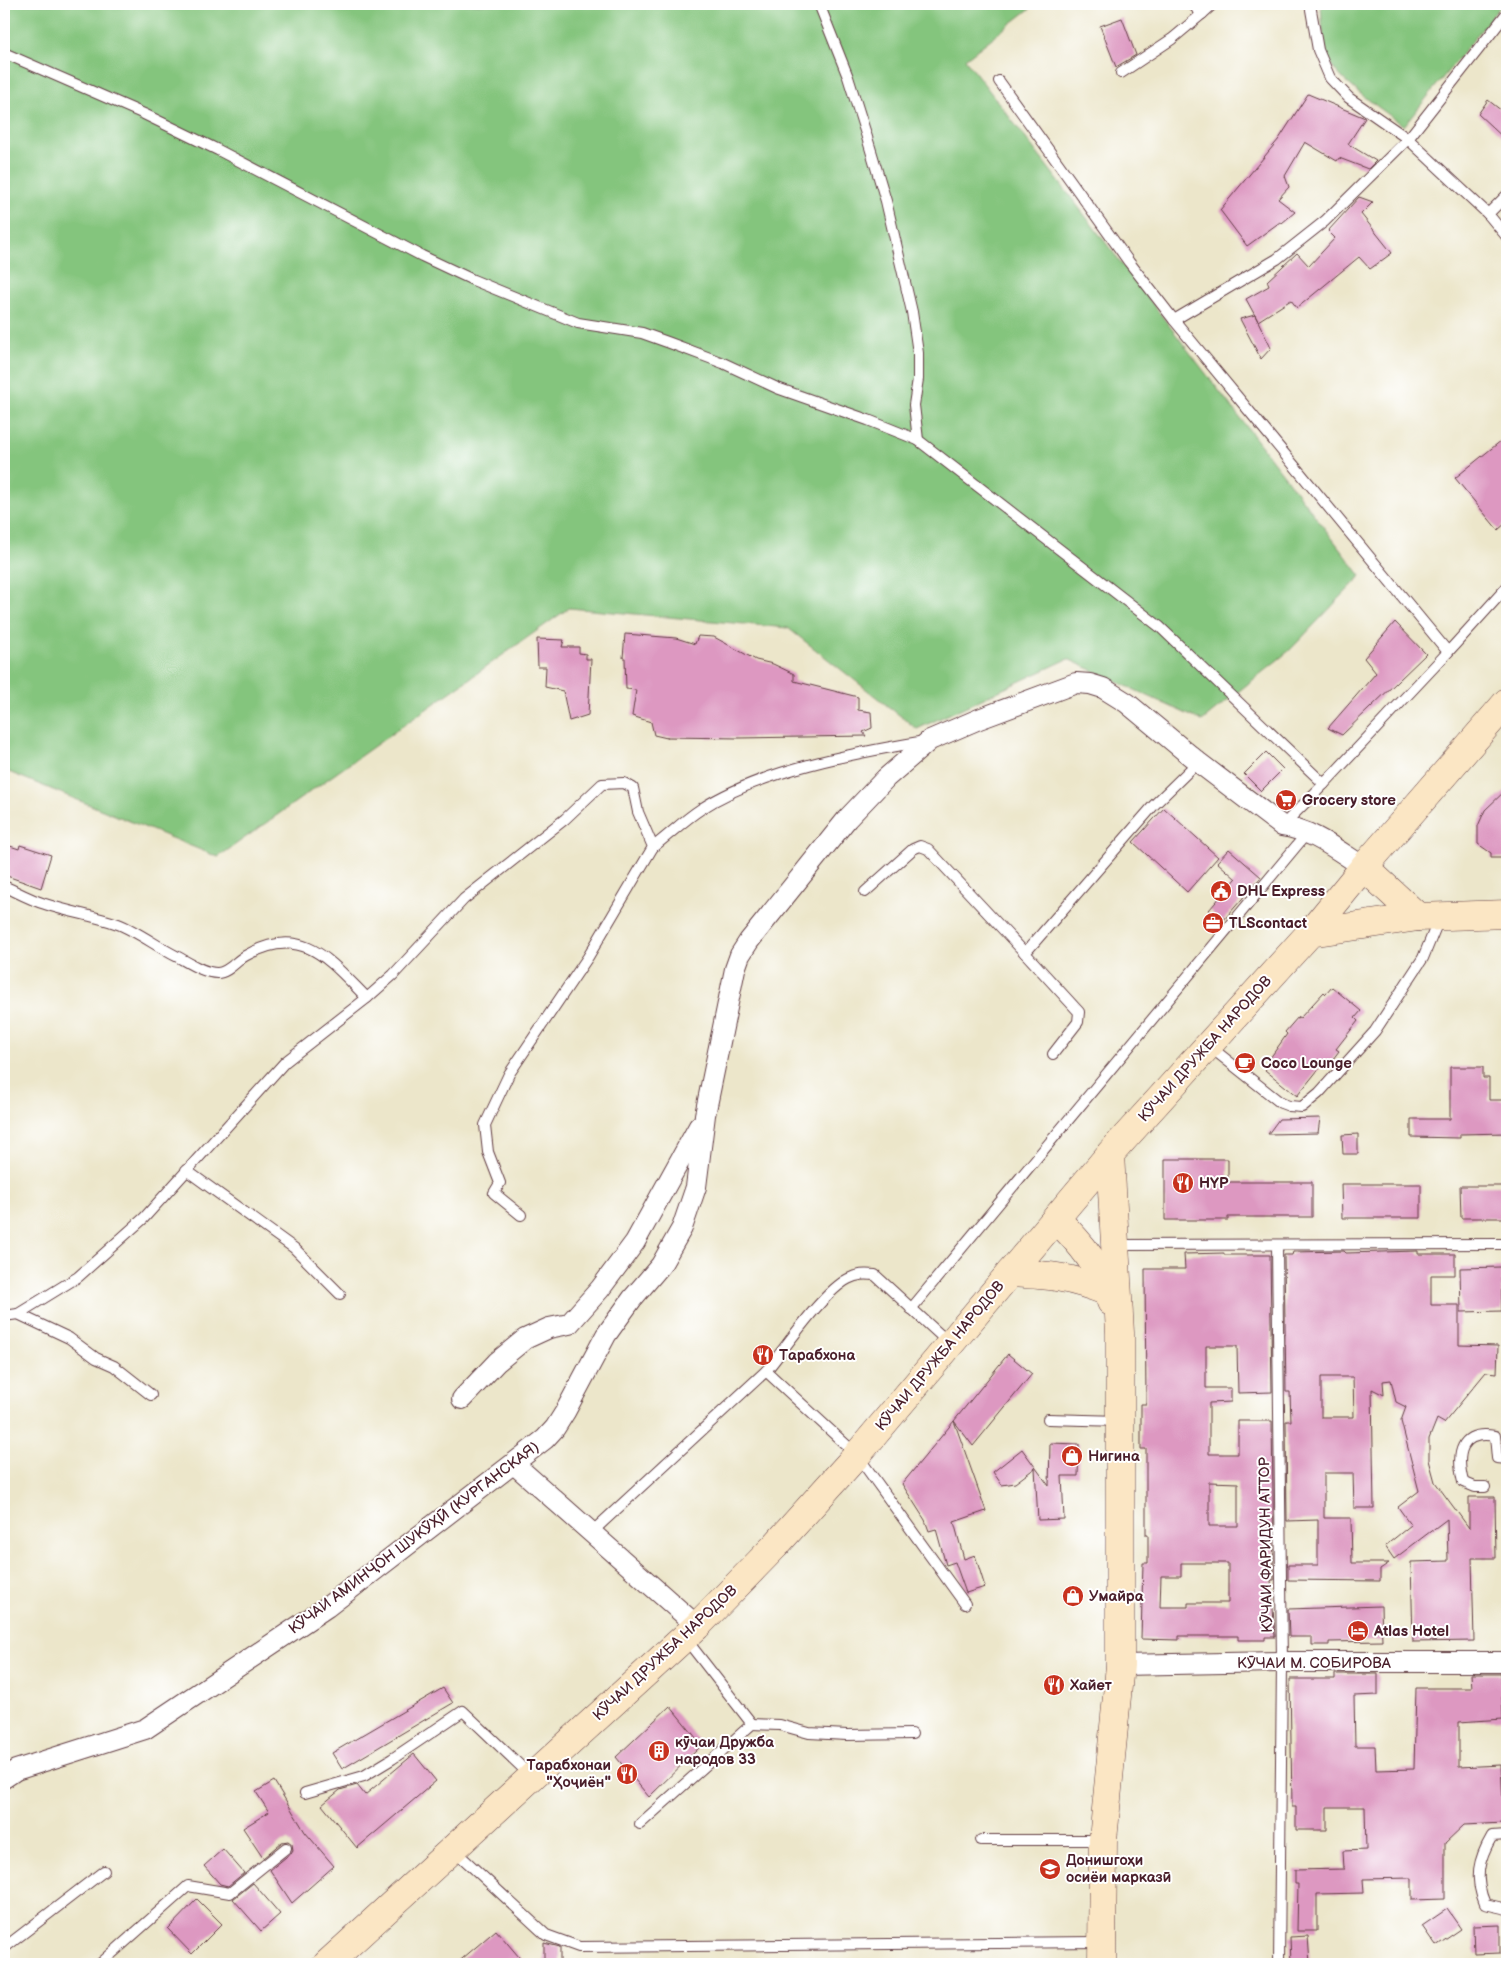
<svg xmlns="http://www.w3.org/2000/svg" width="1511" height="1968" viewBox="0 0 1511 1968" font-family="'Balsamiq Sans',sans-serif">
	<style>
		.green { fill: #84c57d; stroke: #677254 }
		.building { fill: #dd98c1; fill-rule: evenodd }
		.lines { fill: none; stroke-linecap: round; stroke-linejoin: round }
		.lane-casing { stroke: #623d43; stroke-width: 12 }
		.street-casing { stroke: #623d43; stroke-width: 22 }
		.secondary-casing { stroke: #623d43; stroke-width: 29 }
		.lane { stroke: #fff; stroke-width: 10 }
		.street { stroke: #fff; stroke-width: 20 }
		.secondary { stroke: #fbe6c4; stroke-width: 28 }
		.labels { text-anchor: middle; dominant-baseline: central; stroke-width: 4; stroke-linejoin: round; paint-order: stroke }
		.poi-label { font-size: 15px; font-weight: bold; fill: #4a1f2b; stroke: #fff; text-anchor: start }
		.street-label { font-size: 15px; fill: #4a1f2b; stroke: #fff }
	</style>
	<rect width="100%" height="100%" fill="#fff"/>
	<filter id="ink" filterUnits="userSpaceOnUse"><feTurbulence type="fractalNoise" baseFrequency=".02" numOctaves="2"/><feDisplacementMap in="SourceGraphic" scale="10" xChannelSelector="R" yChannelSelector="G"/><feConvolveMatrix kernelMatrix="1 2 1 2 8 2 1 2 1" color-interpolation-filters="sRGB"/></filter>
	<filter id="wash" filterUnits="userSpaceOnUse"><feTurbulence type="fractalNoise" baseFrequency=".0096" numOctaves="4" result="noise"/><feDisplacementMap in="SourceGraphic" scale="20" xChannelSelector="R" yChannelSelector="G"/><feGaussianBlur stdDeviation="1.12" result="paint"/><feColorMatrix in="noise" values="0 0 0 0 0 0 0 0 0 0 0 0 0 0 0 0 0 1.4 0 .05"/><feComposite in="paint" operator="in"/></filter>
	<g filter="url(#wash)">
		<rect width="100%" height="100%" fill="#ece6ca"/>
		<g class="green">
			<polygon points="4,4 1036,4 965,59 1361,576 1290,650 1202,721 1068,659 917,729 788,628 569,608 218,857 4,770"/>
			<path d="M 1321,4 L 1502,4 L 1404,126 C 1386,112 1341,83 1331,64 C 1323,51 1322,19 1321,4 Z"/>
		</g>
		<g id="blocks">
			<g class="building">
				<polygon points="1122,18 1136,55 1116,67 1100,26"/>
				<polygon points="1308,94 1365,118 1348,144 1376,161 1368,169 1339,158 1337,161 1305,142 1285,176 1289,187 1278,199 1295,212 1282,223 1280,222 1247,246 1220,210 1279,139"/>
				<polygon points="1488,100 1507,115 1507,141 1478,114"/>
				<polygon points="1359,197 1373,202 1361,214 1392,253 1370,269 1359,257 1297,308 1291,300 1258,321 1246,299 1269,286 1267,281 1297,253 1309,266 1335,238 1328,231"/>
				<polygon points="1255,315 1271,348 1261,359 1240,319"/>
				<polygon points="1507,436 1507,522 1498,530 1455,478"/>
				<polygon points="1395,622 1426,654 1342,735 1328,728 1376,673 1364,658"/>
				<polygon points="625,634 676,638 695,644 698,636 714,637 756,660 773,664 794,674 794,681 858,697 858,710 871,712 872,728 863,732 866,736 739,738 667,737 667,738 654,735 651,722 632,716 636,690 626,689 625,658 623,658"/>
				<polygon points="537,639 564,640 562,647 579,647 579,653 586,654 586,659 591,659 588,715 569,721 563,691 545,687 546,667 538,667"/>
				<polygon points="1266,752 1283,769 1261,791 1244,774"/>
				<polygon points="1507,789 1507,851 1505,851 1505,858 1491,858 1491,853 1478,844 1478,826 1485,810"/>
				<polygon points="1164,808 1218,857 1187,892 1133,842"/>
				<polygon points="4,844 19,849 20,845 51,855 41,888 4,875"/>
				<polygon points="1229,849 1261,877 1222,922 1209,910 1236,879 1217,862"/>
				<polygon points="1332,987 1361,1011 1355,1018 1358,1021 1336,1049 1339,1051 1327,1067 1324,1064 1318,1070 1297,1096 1265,1070 1270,1063 1268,1061 1287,1034 1285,1032 1298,1017 1300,1018 1324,992 1326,994"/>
				<polygon points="1450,1067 1483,1067 1483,1078 1489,1078 1489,1100 1507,1100 1507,1133 1460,1134 1460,1138 1411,1137 1411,1119 1450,1119"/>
				<polygon points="1320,1118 1318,1133 1268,1134 1279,1119"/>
				<polygon points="1358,1134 1358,1154 1343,1154 1342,1135"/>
				<polygon points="1165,1159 1228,1159 1228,1182 1312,1182 1312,1217 1228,1217 1228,1220 1165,1220"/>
				<polygon points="1341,1184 1421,1184 1421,1218 1342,1218"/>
				<polygon points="1460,1186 1507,1186 1507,1218 1461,1218"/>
				<path d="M 1344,1251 L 1346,1253 L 1418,1251 L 1418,1254 L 1455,1254 L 1455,1275 L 1431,1275 L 1431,1305 L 1459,1305 L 1459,1345 L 1498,1346 L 1497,1373 L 1486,1372 L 1444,1423 L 1437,1419 L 1429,1439 L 1429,1460 L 1435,1482 L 1469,1528 L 1469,1497 L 1495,1497 L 1496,1558 L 1472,1558 L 1474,1641 L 1413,1642 L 1411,1562 L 1448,1561 L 1447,1519 L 1394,1559 L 1385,1546 L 1411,1525 L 1398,1507 L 1419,1491 L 1401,1421 L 1406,1407 L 1396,1402 L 1391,1380 L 1383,1381 L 1384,1395 L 1372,1389 L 1374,1508 L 1354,1508 L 1353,1473 L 1324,1473 L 1324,1518 L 1351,1518 L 1352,1563 L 1389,1563 L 1380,1569 L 1380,1581 L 1288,1580 L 1288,1565 L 1318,1565 L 1318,1520 L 1287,1521 L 1286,1421 L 1291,1421 L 1290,1392 L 1286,1392 L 1284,1255 L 1292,1255 L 1293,1252 ZM 1321,1377 L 1353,1377 L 1354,1417 L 1321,1417 Z"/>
				<path d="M 1224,1253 L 1224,1255 L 1270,1255 L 1272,1392 L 1238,1393 L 1237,1346 L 1206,1346 L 1206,1388 L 1231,1388 L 1231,1402 L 1209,1403 L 1209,1454 L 1238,1454 L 1238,1421 L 1272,1421 L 1274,1580 L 1271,1580 L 1275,1637 L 1265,1637 L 1265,1640 L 1238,1640 L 1238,1636 L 1179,1636 L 1179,1640 L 1141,1639 L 1143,1563 L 1148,1563 L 1148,1535 L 1146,1535 L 1146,1449 L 1141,1449 L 1141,1404 L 1146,1404 L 1145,1269 L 1185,1269 L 1184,1254 ZM 1209,1482 L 1238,1483 L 1238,1526 L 1209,1526 ZM 1181,1563 L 1228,1563 L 1228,1603 L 1188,1603 L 1188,1607 L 1160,1607 L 1161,1576 L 1181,1576 Z"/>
				<polygon points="1501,1267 1502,1311 1461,1312 1460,1268"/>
				<polygon points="1008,1354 1032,1374 973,1446 954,1421"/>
				<polygon points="954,1421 986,1511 954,1522 964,1559 975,1555 985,1587 966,1593 955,1562 946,1565 936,1529 929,1531 925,1520 902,1484"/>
				<polygon points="1050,1443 1079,1444 1078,1476 1062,1476 1064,1519 1038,1520 1035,1468 1015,1483 1002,1485 993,1472 1022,1449 1049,1486"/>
				<polygon points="1381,1606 1382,1641 1329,1642 1329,1645 1312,1645 1312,1637 1289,1637 1288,1609"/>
				<polygon points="1335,1674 1378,1674 1378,1695 1354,1696 1355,1746 1375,1746 1376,1770 1414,1769 1416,1688 1472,1688 1471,1674 1501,1674 1503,1719 1459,1722 1459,1767 1501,1765 1504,1823 1464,1825 1445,1843 1445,1899 1412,1900 1412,1878 1363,1879 1364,1893 1317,1894 1317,1931 1297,1931 1298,1884 1295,1884 1295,1870 1344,1869 1343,1851 1366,1850 1365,1807 1327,1807 1327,1830 1296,1830 1296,1807 1292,1807 1290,1679 1335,1679"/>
				<polygon points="443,1688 453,1703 342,1769 332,1753"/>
				<polygon points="670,1706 702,1745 649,1797 616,1757"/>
				<polygon points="414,1754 436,1781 357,1848 322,1805 340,1790 357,1785 365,1795"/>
				<polygon points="274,1781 305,1832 334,1866 292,1903 270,1870 291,1853 293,1850 292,1844 288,1841 282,1842 263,1858 243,1828 269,1812 256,1792"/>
				<polygon points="223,1849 244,1873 228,1886 220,1884 204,1866"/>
				<polygon points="253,1883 280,1914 261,1931 233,1899"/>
				<polygon points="197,1899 222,1924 192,1954 168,1929"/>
				<polygon points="1447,1909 1461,1929 1436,1946 1422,1926"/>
				<polygon points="1500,1925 1500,1953 1474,1954 1473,1926"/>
				<polygon points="496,1930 525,1964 456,1964"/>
				<polygon points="1308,1936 1310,1964 1291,1964 1290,1937"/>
				<polygon points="544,1943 560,1947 560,1964 544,1964"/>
			</g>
		</g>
	</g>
	<g filter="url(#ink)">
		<use href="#blocks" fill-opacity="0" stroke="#623d43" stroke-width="1"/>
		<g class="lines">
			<g class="lane-casing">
				<g id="lane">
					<polyline points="819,4 848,77 866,134 886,201 912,312 918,353 918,379 914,405 918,440"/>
					<polyline points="1310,4 1318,50 1330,78 1349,98 1408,139 1488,214"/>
					<polyline points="1202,14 1213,4"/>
					<polyline points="4,53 144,114 218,150 422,256 473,280 578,323 642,333 670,343 723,363 777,388 868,420 918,440 1160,627 1324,784 1282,826"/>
					<polyline points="1121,73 1172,39 1202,14 1192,4"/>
					<polyline points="999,81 1129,262 1174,320 1448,652 1324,784"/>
					<polyline points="1507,195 1488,214 1507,237"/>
					<polyline points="1174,320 1277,259 1325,221 1408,139 1507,13"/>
					<polyline points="1448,652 1507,587"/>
					<path d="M 653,847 C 669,835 684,820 701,809 C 761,770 854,753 925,741"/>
					<path d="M 4,886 C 17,892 31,900 45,904 C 69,912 95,916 118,924 C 137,931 159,948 178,957 C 189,963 204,973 217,973 C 228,973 236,961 245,956 C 303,923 329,960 367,998"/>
					<polyline points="865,892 913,849 920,846 928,849 1025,953"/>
					<polyline points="1209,1046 1281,1103 1289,1106 1302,1107 1319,1093 1375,1031 1423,958 1439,919"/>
					<polyline points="1053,1054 1078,1022 1079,1012 1025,953 1154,805 1198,762"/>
					<polyline points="186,1170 294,1248 340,1294"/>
					<polyline points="1116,1245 1507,1244"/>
					<polyline points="1277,1246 1282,1662 1279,1964"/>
					<polyline points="911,1309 1308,832"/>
					<polyline points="18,1314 69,1338 96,1358 114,1366 151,1395"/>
					<polyline points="4,1316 18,1314 78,1277 144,1218 285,1062 367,998 393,975 464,899 565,819 602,784 624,783 633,788 638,812 653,847 588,957 509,1074 485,1125 488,1152 500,1183 494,1193 521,1215"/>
					<path d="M 949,1343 L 875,1275 C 865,1274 857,1274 848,1279 C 822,1293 787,1346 766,1371 L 857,1455 L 965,1604"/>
					<polyline points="1048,1419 1120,1421"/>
					<path d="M 1485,1487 L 1475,1487 L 1463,1482 C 1456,1454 1460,1430 1495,1436 L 1497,1458 L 1507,1459"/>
					<polyline points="592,1532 766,1371"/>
					<polyline points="752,1724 780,1725 809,1733 847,1735 912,1734"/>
					<polyline points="305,1793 364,1776 392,1759 463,1711 531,1776"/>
					<polyline points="640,1824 752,1724 685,1638"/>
					<path d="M 1507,1835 L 1492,1836 C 1478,1860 1474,1878 1485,1904 L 1507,1909"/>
					<polyline points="981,1840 1102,1840"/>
					<polyline points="454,1850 546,1935 579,1947 1101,1942"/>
					<polyline points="4,1948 104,1871"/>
					<polyline points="100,1964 188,1886 230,1893 286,1848"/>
				</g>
			</g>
			<g class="street-casing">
				<g id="street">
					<polyline points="462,1399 497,1362 525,1339 549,1328 569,1324 600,1289 635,1242 699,1126"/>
					<polyline points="514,1464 697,1626"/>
					<polyline points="1120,1665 1282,1662 1507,1662"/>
					<path d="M 4,1778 L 16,1770 L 145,1729 L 327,1607 L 545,1439 L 555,1428 L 565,1412 L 606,1335 L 632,1299 L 661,1265 L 682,1228 L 696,1187 L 705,1115 L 735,969 L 740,955 L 749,941 L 847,819 L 886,778 L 930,740 L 979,719 L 1076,683 L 1090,684 L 1103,688 L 1127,703 L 1198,762 L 1282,826 C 1313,830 1338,851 1364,867"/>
				</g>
			</g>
			<g class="secondary-casing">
				<g id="secondary">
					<polyline points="1364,867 1418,917"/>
					<polyline points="1310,933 1418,917 1507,914"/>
					<path d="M 1056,1219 C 1082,1244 1100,1266 1111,1302"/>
					<path d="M 1010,1273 C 1050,1275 1071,1277 1108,1292"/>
					<polyline points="327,1964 697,1626 775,1546 857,1455 1110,1154 1310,933 1364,867 1507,702"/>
					<polyline points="1102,1964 1103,1840 1120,1665 1120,1333 1110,1154"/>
				</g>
			</g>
			<use href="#lane" class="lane"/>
			<use href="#street" class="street"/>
			<use href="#secondary" class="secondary"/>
		</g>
	</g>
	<defs>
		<g id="supermarket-disc" transform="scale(1.125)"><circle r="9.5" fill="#c8321e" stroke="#fff"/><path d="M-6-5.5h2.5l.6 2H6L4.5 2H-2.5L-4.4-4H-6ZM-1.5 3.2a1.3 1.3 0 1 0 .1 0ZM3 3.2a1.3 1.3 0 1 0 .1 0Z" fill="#fff"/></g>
		<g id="civic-disc" transform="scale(1.125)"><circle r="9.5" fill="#c8321e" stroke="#fff"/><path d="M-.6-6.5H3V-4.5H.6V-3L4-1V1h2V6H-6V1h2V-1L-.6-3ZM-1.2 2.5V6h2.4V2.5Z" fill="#fff"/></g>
		<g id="office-disc" transform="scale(1.125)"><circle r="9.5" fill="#c8321e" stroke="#fff"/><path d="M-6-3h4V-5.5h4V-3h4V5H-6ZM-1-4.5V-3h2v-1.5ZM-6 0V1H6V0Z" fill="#fff"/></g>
		<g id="cafe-disc" transform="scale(1.125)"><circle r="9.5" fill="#c8321e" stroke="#fff"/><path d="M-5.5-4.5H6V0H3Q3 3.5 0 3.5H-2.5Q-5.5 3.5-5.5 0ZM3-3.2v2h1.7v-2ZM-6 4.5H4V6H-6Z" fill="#fff"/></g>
		<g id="restaurant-disc" transform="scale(1.125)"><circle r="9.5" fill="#c8321e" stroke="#fff"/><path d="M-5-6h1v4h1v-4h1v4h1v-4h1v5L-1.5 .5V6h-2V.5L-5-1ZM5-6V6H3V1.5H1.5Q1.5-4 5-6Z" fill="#fff"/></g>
		<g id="shop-disc" transform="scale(1.125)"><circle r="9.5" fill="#c8321e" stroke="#fff"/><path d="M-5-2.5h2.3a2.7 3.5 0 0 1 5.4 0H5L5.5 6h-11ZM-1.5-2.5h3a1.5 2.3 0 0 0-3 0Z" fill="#fff"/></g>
		<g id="hotel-disc" transform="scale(1.125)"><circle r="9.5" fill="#c8321e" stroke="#fff"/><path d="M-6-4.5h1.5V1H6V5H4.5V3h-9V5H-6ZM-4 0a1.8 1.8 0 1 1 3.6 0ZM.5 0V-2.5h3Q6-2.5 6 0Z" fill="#fff"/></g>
		<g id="building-disc" transform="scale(1.125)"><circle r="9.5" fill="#c8321e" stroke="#fff"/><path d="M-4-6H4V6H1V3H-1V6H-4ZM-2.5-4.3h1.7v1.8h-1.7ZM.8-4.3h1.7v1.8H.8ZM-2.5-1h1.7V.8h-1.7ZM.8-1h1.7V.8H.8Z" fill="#fff"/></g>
		<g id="university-disc" transform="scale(1.125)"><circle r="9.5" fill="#c8321e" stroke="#fff"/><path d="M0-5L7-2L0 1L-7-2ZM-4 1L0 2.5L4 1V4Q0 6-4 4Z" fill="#fff"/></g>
	</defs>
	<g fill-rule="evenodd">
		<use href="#supermarket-disc" x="1286" y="800"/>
		<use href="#civic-disc" x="1221" y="891"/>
		<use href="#office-disc" x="1213" y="923"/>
		<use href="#cafe-disc" x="1245" y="1063"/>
		<use href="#restaurant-disc" x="1183" y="1183"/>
		<use href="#restaurant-disc" x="763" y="1355"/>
		<use href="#shop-disc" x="1072" y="1456"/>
		<use href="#shop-disc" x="1073" y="1596"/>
		<use href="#hotel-disc" x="1358" y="1631"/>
		<use href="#restaurant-disc" x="1054" y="1685"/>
		<use href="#building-disc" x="659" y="1751"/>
		<use href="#restaurant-disc" x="627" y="1774"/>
		<use href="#university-disc" x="1050" y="1869"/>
	</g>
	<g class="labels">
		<g class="poi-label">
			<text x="1302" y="800">Grocery store</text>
			<text x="1237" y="891">DHL Express</text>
			<text x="1229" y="923">TLScontact</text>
			<text x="1261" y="1063">Coco Lounge</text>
			<text x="1199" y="1183">HYP</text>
			<text x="779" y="1355">Тарабхона</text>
			<text x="1088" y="1456">Нигина</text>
			<text x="1089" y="1596">Умайра</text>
			<text x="1374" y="1631">Atlas Hotel</text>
			<text x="1070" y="1685">Хайет</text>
			<text x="675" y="1742">кӯчаи Дружба<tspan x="675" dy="17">народов 33</tspan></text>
			<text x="611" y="1765" text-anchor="end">Тарабхонаи<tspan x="611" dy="17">"Ҳоҷиён"</tspan></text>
			<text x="1066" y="1860">Донишгоҳи<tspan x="1066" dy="17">осиёи марказӣ</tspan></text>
		</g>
		<g class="street-label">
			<text transform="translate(1205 1049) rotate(-48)">КӮЧАИ ДРУЖБА НАРОДОВ</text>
			<text transform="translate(940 1356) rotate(-50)">КӮЧАИ ДРУЖБА НАРОДОВ</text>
			<text transform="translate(414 1538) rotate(-37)">КӮЧАИ АМИНҶОН ШУКӮҲӢ (КУРГАНСКАЯ)</text>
			<text transform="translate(1266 1545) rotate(-91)">КӮЧАИ ФАРИДУН АТТОР</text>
			<text transform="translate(665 1653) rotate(-43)">КӮЧАИ ДРУЖБА НАРОДОВ</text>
			<text x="1314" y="1663">КӮЧАИ М. СОБИРОВА</text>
		</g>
	</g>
	<rect width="1511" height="1968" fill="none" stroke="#fff" stroke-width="20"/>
</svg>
